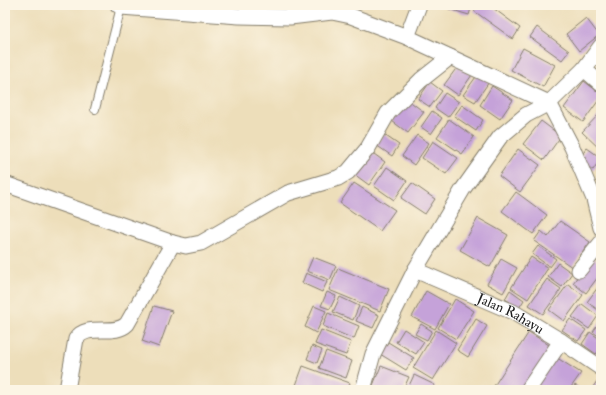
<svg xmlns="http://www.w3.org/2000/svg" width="606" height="395" viewBox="0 0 606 395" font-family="'IM FELL Double Pica',serif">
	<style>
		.building { fill: #c5a2d9 }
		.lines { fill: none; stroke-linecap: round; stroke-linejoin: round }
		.service-casing { stroke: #847d6b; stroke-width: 10 }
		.minor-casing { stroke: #847d6b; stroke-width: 17 }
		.service { stroke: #fff; stroke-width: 8 }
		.minor { stroke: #fff; stroke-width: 15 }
		.labels { text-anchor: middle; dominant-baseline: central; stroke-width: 3; stroke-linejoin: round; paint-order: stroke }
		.street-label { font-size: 14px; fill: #1c1c1c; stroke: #fcf5e5 }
	</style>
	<rect width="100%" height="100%" fill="#fcf5e5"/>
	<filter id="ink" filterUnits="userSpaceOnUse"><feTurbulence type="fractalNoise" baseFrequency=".025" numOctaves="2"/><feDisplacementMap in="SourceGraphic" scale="8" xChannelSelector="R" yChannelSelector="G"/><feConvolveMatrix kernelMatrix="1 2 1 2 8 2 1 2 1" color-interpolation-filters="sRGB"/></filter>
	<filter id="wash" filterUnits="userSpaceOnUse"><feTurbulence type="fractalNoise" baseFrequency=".012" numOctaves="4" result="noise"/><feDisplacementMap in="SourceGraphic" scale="16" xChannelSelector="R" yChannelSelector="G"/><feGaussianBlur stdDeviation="0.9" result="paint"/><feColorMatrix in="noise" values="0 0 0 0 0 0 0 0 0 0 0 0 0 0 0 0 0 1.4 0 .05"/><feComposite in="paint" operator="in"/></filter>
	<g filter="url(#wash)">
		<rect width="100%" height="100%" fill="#eddeba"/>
		<g id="blocks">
			<g class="building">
				<polygon points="447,5 472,5 469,15 446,8"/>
				<polygon points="479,5 489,5 520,28 513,39 474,11"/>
				<polygon points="586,18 599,35 579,51 566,34"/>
				<polygon points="537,27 569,51 562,60 530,37"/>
				<polygon points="523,48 555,65 543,87 511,70"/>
				<polygon points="458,66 472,75 458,95 444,85"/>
				<polygon points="478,74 489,82 475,102 463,95"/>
				<polygon points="584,81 601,94 601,97 583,122 564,108"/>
				<polygon points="430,82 442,91 430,107 418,99"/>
				<polygon points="492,86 513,100 500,119 480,105"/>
				<polygon points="445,93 459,102 448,117 435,108"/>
				<polygon points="408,100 424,112 408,133 392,121"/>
				<polygon points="462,105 483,120 476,131 454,116"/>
				<polygon points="432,111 442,118 431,134 421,127"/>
				<polygon points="601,112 601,150 582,132"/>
				<polygon points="449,119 474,137 462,154 437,137"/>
				<polygon points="541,121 561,136 544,160 523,144"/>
				<polygon points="383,134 399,145 392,156 376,145"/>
				<polygon points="417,135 429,143 414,165 402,156"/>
				<polygon points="433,141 458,158 446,174 422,158"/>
				<polygon points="587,148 601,158 593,170 578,160"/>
				<polygon points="518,149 540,165 520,192 499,176"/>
				<polygon points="370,151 385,162 369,185 354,174"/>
				<polygon points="387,167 407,181 394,200 374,186"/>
				<polygon points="354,183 395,210 380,231 340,203"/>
				<polygon points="412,183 435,199 425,214 401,198"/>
				<polygon points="516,192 547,215 533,234 502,211"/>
				<polygon points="478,218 508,235 490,267 460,250"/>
				<polygon points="560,221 590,242 572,267 534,241 541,231 548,237"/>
				<polygon points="538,246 556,259 550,267 532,254"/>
				<polygon points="313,257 336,266 330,280 307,271"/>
				<polygon points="531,257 548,268 528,299 511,288"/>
				<polygon points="592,257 601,264 601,273 586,293 573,283"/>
				<polygon points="501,259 517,268 503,293 487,284"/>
				<polygon points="558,263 572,273 562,287 548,277"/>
				<polygon points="338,268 389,289 380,311 329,290"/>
				<polygon points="306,273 327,282 322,292 302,283"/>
				<polygon points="547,279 561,289 543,314 529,305"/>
				<polygon points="601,283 601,312 587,302"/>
				<polygon points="568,284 583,295 564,321 549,310"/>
				<polygon points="510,290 524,300 519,308 505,299"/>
				<polygon points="426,291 449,304 435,329 412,317"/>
				<polygon points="327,292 336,296 330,309 321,306"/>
				<polygon points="340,297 359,306 353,320 333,312"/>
				<polygon points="455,299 474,311 456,339 438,328"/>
				<polygon points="582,304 598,316 589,329 572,317"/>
				<polygon points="154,306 172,311 159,347 142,341"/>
				<polygon points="314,306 326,311 316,333 305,327"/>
				<polygon points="362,307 379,315 373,328 356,321"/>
				<polygon points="328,313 359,326 354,339 323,326"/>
				<polygon points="476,319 487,326 468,357 457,350"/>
				<polygon points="570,319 586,330 578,341 562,330"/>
				<polygon points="601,320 601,338 593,332"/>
				<polygon points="421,324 432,331 427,340 415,334"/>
				<polygon points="404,329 424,342 416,354 396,342"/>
				<polygon points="321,330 351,342 346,355 315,344"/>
				<polygon points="436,330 456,343 433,380 413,368"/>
				<polygon points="529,332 552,347 525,390 501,390 494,386"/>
				<polygon points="590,332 601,340 601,348 596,354 582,344"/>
				<polygon points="388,342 414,358 406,370 380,354"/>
				<polygon points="312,346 322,350 317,363 307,359"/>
				<polygon points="326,351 352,361 346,378 319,368"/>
				<polygon points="554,356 581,373 569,390 538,390 533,387"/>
				<polygon points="303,366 350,383 347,390 300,390 295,388"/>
				<polygon points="381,366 409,377 403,390 371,390"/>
				<polygon points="414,375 435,385 433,390 407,390"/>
				<polygon points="597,381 601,384 601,390 591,390"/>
				<polygon points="575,385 582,390 572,390"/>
				<polygon points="489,386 495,390 487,390"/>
			</g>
		</g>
	</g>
	<g filter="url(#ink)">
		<use href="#blocks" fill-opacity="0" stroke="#847d6b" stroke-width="1"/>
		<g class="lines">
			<g class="service-casing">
				<polyline id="service" points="95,109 121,7"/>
			</g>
			<g class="minor-casing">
				<g id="minor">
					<polyline points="118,5 121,7 239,16 290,17 332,12 351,16 407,37 549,103 572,147 594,199 601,228"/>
					<polyline points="407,37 419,5"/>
					<polyline points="584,69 601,84"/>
					<polyline points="5,184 173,243"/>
					<path id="s1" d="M 415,270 L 513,312 L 561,341 L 601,368"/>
					<polyline points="579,270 601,243"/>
					<path d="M 67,390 L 76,339 C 87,322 114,337 127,324 L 173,243 L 186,246 L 201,243 L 288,193 L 338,178 L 348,172 L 368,148 L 388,113 L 421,80 L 450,57"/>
					<polyline points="363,390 373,354 415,270 463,189 500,137 526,115 549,103 584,69 601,46"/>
					<polyline points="528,390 561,341"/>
				</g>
			</g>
			<use href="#service" class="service"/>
			<use href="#minor" class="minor"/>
		</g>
	</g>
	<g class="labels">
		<g class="street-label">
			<text stroke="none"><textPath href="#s1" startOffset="105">Jalan Rahayu</textPath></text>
		</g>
	</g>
	<rect width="606" height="395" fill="none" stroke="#fcf5e5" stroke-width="20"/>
</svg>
